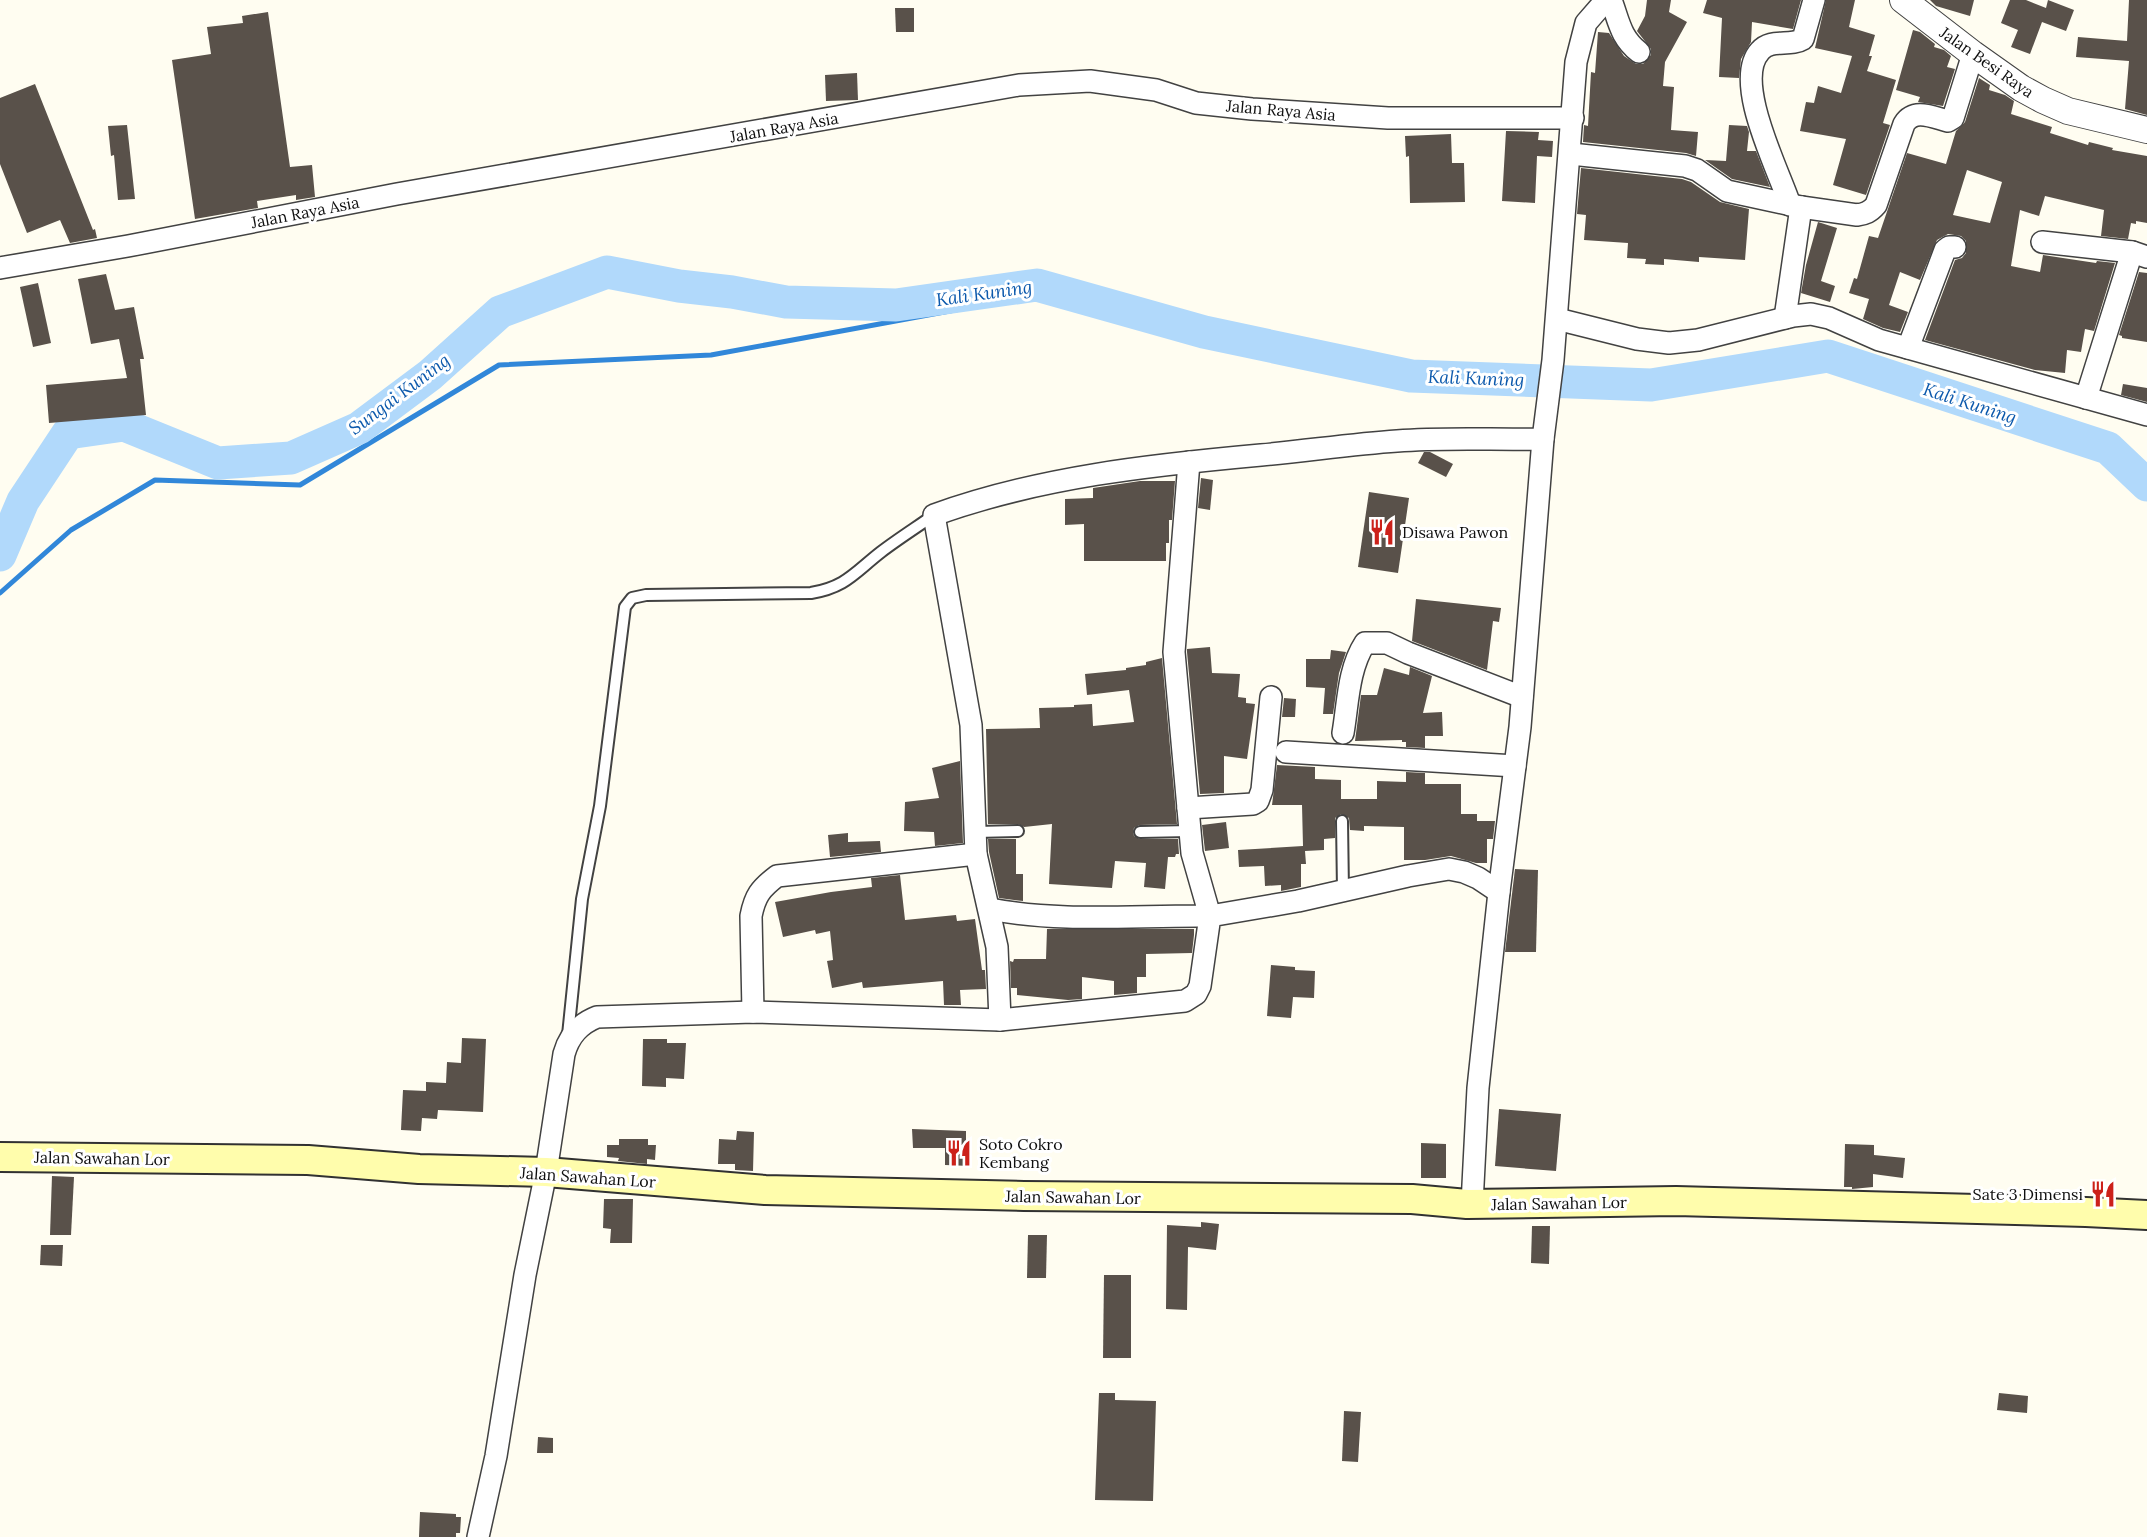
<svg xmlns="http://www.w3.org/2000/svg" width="2147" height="1537" viewBox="0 0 2147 1537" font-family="Lora,serif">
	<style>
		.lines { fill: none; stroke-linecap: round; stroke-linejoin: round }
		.stream { stroke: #3187d9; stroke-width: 5 }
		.river { stroke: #b1d9fb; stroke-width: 33 }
		.building { fill: #59514a; fill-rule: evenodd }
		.service-casing { stroke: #424242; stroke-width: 14 }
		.minor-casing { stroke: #424242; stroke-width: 24 }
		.tertiary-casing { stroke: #424242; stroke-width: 28 }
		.secondary-casing { stroke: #313131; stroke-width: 32 }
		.service { stroke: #fff; stroke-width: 10 }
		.minor { stroke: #fff; stroke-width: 21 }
		.tertiary { stroke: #fff; stroke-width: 26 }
		.secondary { stroke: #fffdac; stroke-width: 28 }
		.labels { text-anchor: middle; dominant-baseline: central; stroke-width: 6; stroke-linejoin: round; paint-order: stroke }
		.street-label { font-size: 16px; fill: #0f0f0f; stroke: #fff }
		.poi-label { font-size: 16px; fill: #0f0f0f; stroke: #fff; text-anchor: start }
		.water-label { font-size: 18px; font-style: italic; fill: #0c59ac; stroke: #fff }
	</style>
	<rect width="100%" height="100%" fill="#fffdf1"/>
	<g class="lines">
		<polyline class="stream" points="0,593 71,530 155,480 300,485 499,365 711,355 1037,295 1052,297"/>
		<polyline class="river" points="0,555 23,501 68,433 124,425 218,463 291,458 359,428 430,375 500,312 607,272 679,286 732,292 786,302 896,305 1037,285 1204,332 1411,376 1651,385 1828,356 2108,448 2147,485"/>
	</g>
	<g class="building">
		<polygon points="1647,0 1671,0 1669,12 1687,22 1665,62 1663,86 1674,87 1671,130 1698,132 1696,156 1686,153 1583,142 1584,125 1588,126 1591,72 1595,73 1598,32 1609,33 1624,56 1636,64 1643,64 1651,55 1651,49 1637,31 1645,16"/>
		<polygon points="1707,0 1801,0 1793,29 1752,22 1751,42 1741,59 1739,78 1719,77 1722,18 1703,13"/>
		<polygon points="1826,0 1855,0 1849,27 1875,35 1869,56 1872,56 1867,71 1896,80 1883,123 1890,125 1866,195 1833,185 1846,139 1800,131 1806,102 1814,103 1818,86 1841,93 1852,56 1815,48"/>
		<polygon points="1930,0 1974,0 1970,16 1936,6"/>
		<polygon points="2010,0 2026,0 2046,8 2048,0 2074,10 2066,31 2042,22 2030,54 2011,47 2018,30 2001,23"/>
		<polygon points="2129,0 2147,0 2147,115 2125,109 2129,61 2076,57 2078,37 2127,41"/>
		<polygon points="895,8 914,8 914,32 896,32"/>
		<polygon points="268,12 290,167 312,165 315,197 296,200 296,195 257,201 258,208 195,219 172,60 211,54 207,27 243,23 242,16"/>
		<polygon points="1913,30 1920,32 1935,44 1934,47 1944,50 1951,56 1947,67 1955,69 1943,106 1918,102 1920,97 1896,90"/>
		<polygon points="857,73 858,100 826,101 825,75"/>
		<path d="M 1979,78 L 1990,85 L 1989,90 L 2005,95 L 2014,101 L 2011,114 L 2052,127 L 2050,133 L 2088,145 L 2089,142 L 2113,148 L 2112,150 L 2147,156 L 2147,223 L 2136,221 L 2136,224 L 2131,223 L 2128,239 L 2101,236 L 2104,210 L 2045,196 L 2039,216 L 2020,210 L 2011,266 L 2040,272 L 2043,255 L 2096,263 L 2097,261 L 2115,263 L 2094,331 L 2085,329 L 2081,352 L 2067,350 L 2065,373 L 2035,370 L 1925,340 L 1955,260 L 1962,258 L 1966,253 L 1966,241 L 1961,236 L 1948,234 L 1937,240 L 1920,280 L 1900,272 L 1889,305 L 1908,312 L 1900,332 L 1883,328 L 1863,319 L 1869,299 L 1849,293 L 1854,278 L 1857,279 L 1869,236 L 1878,238 L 1907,153 L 1946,164 L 1956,131 L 1965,122 ZM 1967,170 L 2002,182 L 1990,223 L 1953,215 Z"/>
		<polygon points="35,84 93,230 95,229 97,238 70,243 60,220 27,233 0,164 0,98"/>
		<polygon points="127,125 135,199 118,200 114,155 111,156 108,126"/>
		<polygon points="1729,125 1747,126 1749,132 1747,151 1756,151 1770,187 1732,179 1705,160 1726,161"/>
		<polygon points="1506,131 1539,132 1538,140 1553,141 1552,157 1537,156 1535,203 1502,201"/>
		<polygon points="1451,134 1452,163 1464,163 1465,202 1410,203 1409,156 1406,157 1405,136"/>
		<polygon points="1581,168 1682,179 1691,182 1720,202 1749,209 1745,260 1699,257 1699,262 1664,259 1664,265 1645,264 1646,259 1627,258 1628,243 1584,240 1586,215 1577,214"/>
		<polygon points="1818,222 1837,228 1821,281 1835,286 1830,302 1801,293 1806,265"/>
		<polygon points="2139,272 2147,273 2147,342 2122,338 2122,336 2119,335"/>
		<polygon points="106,274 115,310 134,307 144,359 140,359 146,415 49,423 46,385 127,378 119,339 91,344 78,279"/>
		<polygon points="38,283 51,343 33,347 20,287"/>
		<polygon points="2123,384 2147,388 2147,402 2121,395"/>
		<polygon points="1424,452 1430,452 1453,464 1446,477 1418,463"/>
		<polygon points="1201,478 1213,480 1210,510 1198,508"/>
		<polygon points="1140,481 1175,481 1172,520 1169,520 1169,543 1166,543 1166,561 1084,561 1084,524 1065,525 1065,499 1093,498 1093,488"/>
		<polygon points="1369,492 1409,498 1398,573 1358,567"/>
		<polygon points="1416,599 1501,608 1499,622 1493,621 1487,670 1412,641"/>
		<polygon points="1210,647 1212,673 1240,674 1238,697 1246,698 1246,703 1255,704 1247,759 1224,756 1224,793 1200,794 1187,652 1187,649"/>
		<polygon points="1331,650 1346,652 1339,673 1333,714 1323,714 1325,688 1306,687 1306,659 1330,659"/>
		<polygon points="1162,658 1177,824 1139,825 1134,828 1133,832 1134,836 1140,839 1178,839 1179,854 1176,854 1175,857 1168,857 1165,889 1144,887 1146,863 1115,861 1112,888 1049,884 1052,824 1024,827 1018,824 988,824 986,729 1040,728 1039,708 1074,707 1074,705 1092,704 1093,726 1134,722 1129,690 1087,695 1085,674 1126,670 1126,668 1146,665 1146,662"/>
		<polygon points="1410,667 1432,676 1423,713 1442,712 1443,736 1425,736 1425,748 1406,747 1406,742 1402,742 1402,740 1355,741 1361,695 1377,695 1384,668 1409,675"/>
		<polygon points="1284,698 1296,699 1295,717 1282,717"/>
		<polygon points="960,761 963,843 935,846 934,832 904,831 905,802 939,798 932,768"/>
		<polygon points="1277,765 1315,767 1315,779 1341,780 1341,799 1377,799 1377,781 1406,782 1406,772 1425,773 1425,784 1461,784 1461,814 1477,814 1477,821 1495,821 1493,839 1487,839 1487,863 1476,863 1451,856 1425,860 1404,860 1404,827 1364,826 1364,831 1350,830 1349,818 1341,814 1335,818 1335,838 1324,839 1324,850 1305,851 1306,864 1301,864 1301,887 1281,891 1281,885 1265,886 1264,866 1239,867 1238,850 1303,846 1302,805 1272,805"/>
		<polygon points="1226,822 1229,848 1205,851 1202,825"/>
		<polygon points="848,833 848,842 880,841 881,852 830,857 828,835"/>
		<polygon points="988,839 1016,839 1016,874 1023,874 1023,901 999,898 989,852"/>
		<polygon points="1515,869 1538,870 1536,952 1505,952"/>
		<polygon points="900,875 905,920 956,915 957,921 975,919 982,970 985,970 986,989 960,990 961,1005 944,1005 943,981 863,988 862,982 832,988 827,961 833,960 830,931 816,934 815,930 783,937 775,902 831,892 872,887 871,878"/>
		<polygon points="1047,929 1194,929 1194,935 1192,953 1146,954 1146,977 1137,977 1137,993 1114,995 1114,981 1082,977 1082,999 1068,1000 1017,995 1017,988 1011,988 1010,961 1013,962 1014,959 1046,959"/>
		<polygon points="1271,965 1295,967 1295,970 1315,971 1314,998 1293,997 1291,1018 1267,1016"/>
		<polygon points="462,1038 486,1039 483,1112 438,1110 437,1119 422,1118 421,1131 401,1130 403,1090 426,1091 426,1082 446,1083 447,1062 461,1063"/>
		<polygon points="643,1039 667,1039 667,1043 686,1043 684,1079 666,1078 666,1087 642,1086"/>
		<polygon points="1499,1109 1561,1114 1556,1171 1495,1166"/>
		<polygon points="912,1129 966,1131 966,1146 971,1146 970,1166 945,1165 945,1148 913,1148"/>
		<polygon points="737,1131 754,1132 753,1171 735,1170 735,1164 718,1164 719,1139 736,1140"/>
		<polygon points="619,1139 648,1139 648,1145 656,1145 655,1160 647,1159 647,1164 618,1161 619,1158 607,1157 607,1145 619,1145"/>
		<polygon points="1421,1143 1446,1144 1446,1178 1421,1178"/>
		<polygon points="1845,1144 1874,1145 1874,1155 1905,1158 1903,1178 1873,1174 1873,1187 1852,1189 1852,1187 1844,1187"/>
		<polygon points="52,1176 74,1177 71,1235 50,1235"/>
		<polygon points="604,1199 633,1199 632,1243 610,1243 611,1229 603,1228"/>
		<polygon points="1201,1222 1219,1224 1216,1250 1188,1247 1187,1310 1166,1309 1167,1225 1201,1227"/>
		<polygon points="1532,1226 1550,1226 1549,1264 1531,1263"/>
		<polygon points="1028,1235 1047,1235 1046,1278 1027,1278"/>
		<polygon points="41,1245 63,1245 62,1266 40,1265"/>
		<polygon points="1104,1275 1131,1275 1131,1358 1103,1358"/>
		<polygon points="1099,1393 1115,1393 1115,1400 1156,1401 1153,1501 1095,1500"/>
		<polygon points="1999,1393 2028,1396 2027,1413 1997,1410"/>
		<polygon points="1344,1411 1361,1412 1358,1462 1342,1461"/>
		<polygon points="538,1437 553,1438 553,1453 537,1453"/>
		<polygon points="420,1512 456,1514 456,1517 461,1517 460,1533 456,1533 456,1537 419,1537"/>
	</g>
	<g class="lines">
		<g class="service-casing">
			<g id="service">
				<polyline points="1342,821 1343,891"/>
				<polyline points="976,832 1018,831"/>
				<polyline points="1140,832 1190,831"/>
				<path d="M 568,1035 L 582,899 L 600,806 L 625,607 L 632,598 L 646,595 L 811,593 C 846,587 854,573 881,552 C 898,539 917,527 934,515"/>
			</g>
		</g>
		<g class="minor-casing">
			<g id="minor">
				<path d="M 1611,0 C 1619,21 1620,37 1639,52"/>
				<path d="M 1571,154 L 1685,166 L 1697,170 L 1727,191 L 1801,207 L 1857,215 C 1865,214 1870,212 1876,205 L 1904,124 C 1914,108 1932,117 1948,121 L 1953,118 L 1973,54"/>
				<path d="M 1790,205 C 1779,171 1732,81 1760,51 C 1771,38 1790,47 1803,39 L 1814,0"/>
				<polyline points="2042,242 2132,252"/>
				<polyline points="0,268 128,246 397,194 1019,85 1090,81 1156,90 1196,103 1252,109 1388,118 1573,118"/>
				<polyline points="1785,318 1801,207"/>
				<polyline points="1557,319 1637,339 1669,343 1698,340 1793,316 1811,314 1829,318 1879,340 2147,415"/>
				<polyline points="1908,348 1945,250 1949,247 1955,247"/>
				<polyline points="2086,398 2132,252 2147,257"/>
				<path d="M 1343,733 C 1348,704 1348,669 1365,643 L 1387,643 L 1408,653 L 1522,697"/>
				<polyline points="1286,752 1515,766"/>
				<polyline points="1188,808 1253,804 1258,801 1262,790 1271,697"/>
				<path d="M 990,909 C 1061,923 1137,915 1210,916 L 1192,853 L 1174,652 L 1189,462"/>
				<path d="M 753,1012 L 751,916 C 755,896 760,889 777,876 L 976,854"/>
				<path d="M 1000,1020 L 997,947 L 976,854 L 971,725 L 934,515 C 1039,477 1151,465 1261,455 C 1306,451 1352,444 1397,441 C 1445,437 1495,440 1543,439"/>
				<polyline points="1472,1204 1478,1088 1499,892 1520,727 1543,439 1553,360 1576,62 1586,23 1606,0"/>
				<path d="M 478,1537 L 496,1456 L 525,1275 L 546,1172 L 564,1054 C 569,1036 579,1024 597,1017 L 753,1012 L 1000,1020 L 1185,1001 L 1196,994 L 1200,986 L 1210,916 L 1298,901 L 1408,876 L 1449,869 L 1464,872 L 1478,878 L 1499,892"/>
			</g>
		</g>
		<g class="tertiary-casing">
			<polyline id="tertiary" points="1903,0 1973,54 2021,88 2043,100 2068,111 2147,130"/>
		</g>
		<g class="secondary-casing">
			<polyline id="secondary" points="0,1157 308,1160 419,1169 546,1172 765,1190 1024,1196 1412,1199 1467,1204 1676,1201 2086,1212 2147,1215"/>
		</g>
		<use href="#service" class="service"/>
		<use href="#minor" class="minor"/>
		<use href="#tertiary" class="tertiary"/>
		<use href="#secondary" class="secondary"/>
	</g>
	<defs>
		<g id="restaurant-bare" transform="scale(2.07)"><path d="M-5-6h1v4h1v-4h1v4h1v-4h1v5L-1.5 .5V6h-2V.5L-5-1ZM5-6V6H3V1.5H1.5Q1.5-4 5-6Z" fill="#cc211a" stroke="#fff" stroke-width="2.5" paint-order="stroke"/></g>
	</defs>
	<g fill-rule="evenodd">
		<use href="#restaurant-bare" x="1382" y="532"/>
		<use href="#restaurant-bare" x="959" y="1153"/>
		<use href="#restaurant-bare" x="2103" y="1194"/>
	</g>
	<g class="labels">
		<g class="street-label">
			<text transform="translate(1987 62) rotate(35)">Jalan Besi Raya</text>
			<text transform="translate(1281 110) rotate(5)">Jalan Raya Asia</text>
			<text transform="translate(784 127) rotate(-10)">Jalan Raya Asia</text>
			<text transform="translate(305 212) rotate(-11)">Jalan Raya Asia</text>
			<text transform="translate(102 1158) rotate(1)">Jalan Sawahan Lor</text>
			<text transform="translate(588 1177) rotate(4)">Jalan Sawahan Lor</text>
			<text transform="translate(1073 1197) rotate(1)">Jalan Sawahan Lor</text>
			<text transform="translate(1559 1203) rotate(-1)">Jalan Sawahan Lor</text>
		</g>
		<g class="poi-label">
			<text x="1402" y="532">Disawa Pawon</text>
			<text x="979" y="1144">Soto Cokro<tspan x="979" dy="18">Kembang</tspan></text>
			<text x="2083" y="1194" text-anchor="end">Sate 3 Dimensi</text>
		</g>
		<g class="water-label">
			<text transform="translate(984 293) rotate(-8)">Kali Kuning</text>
			<text transform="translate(1476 378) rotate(2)">Kali Kuning</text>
			<text transform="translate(399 394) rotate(-37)">Sungai Kuning</text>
			<text transform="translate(1970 403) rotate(18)">Kali Kuning</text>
		</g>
	</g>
</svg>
